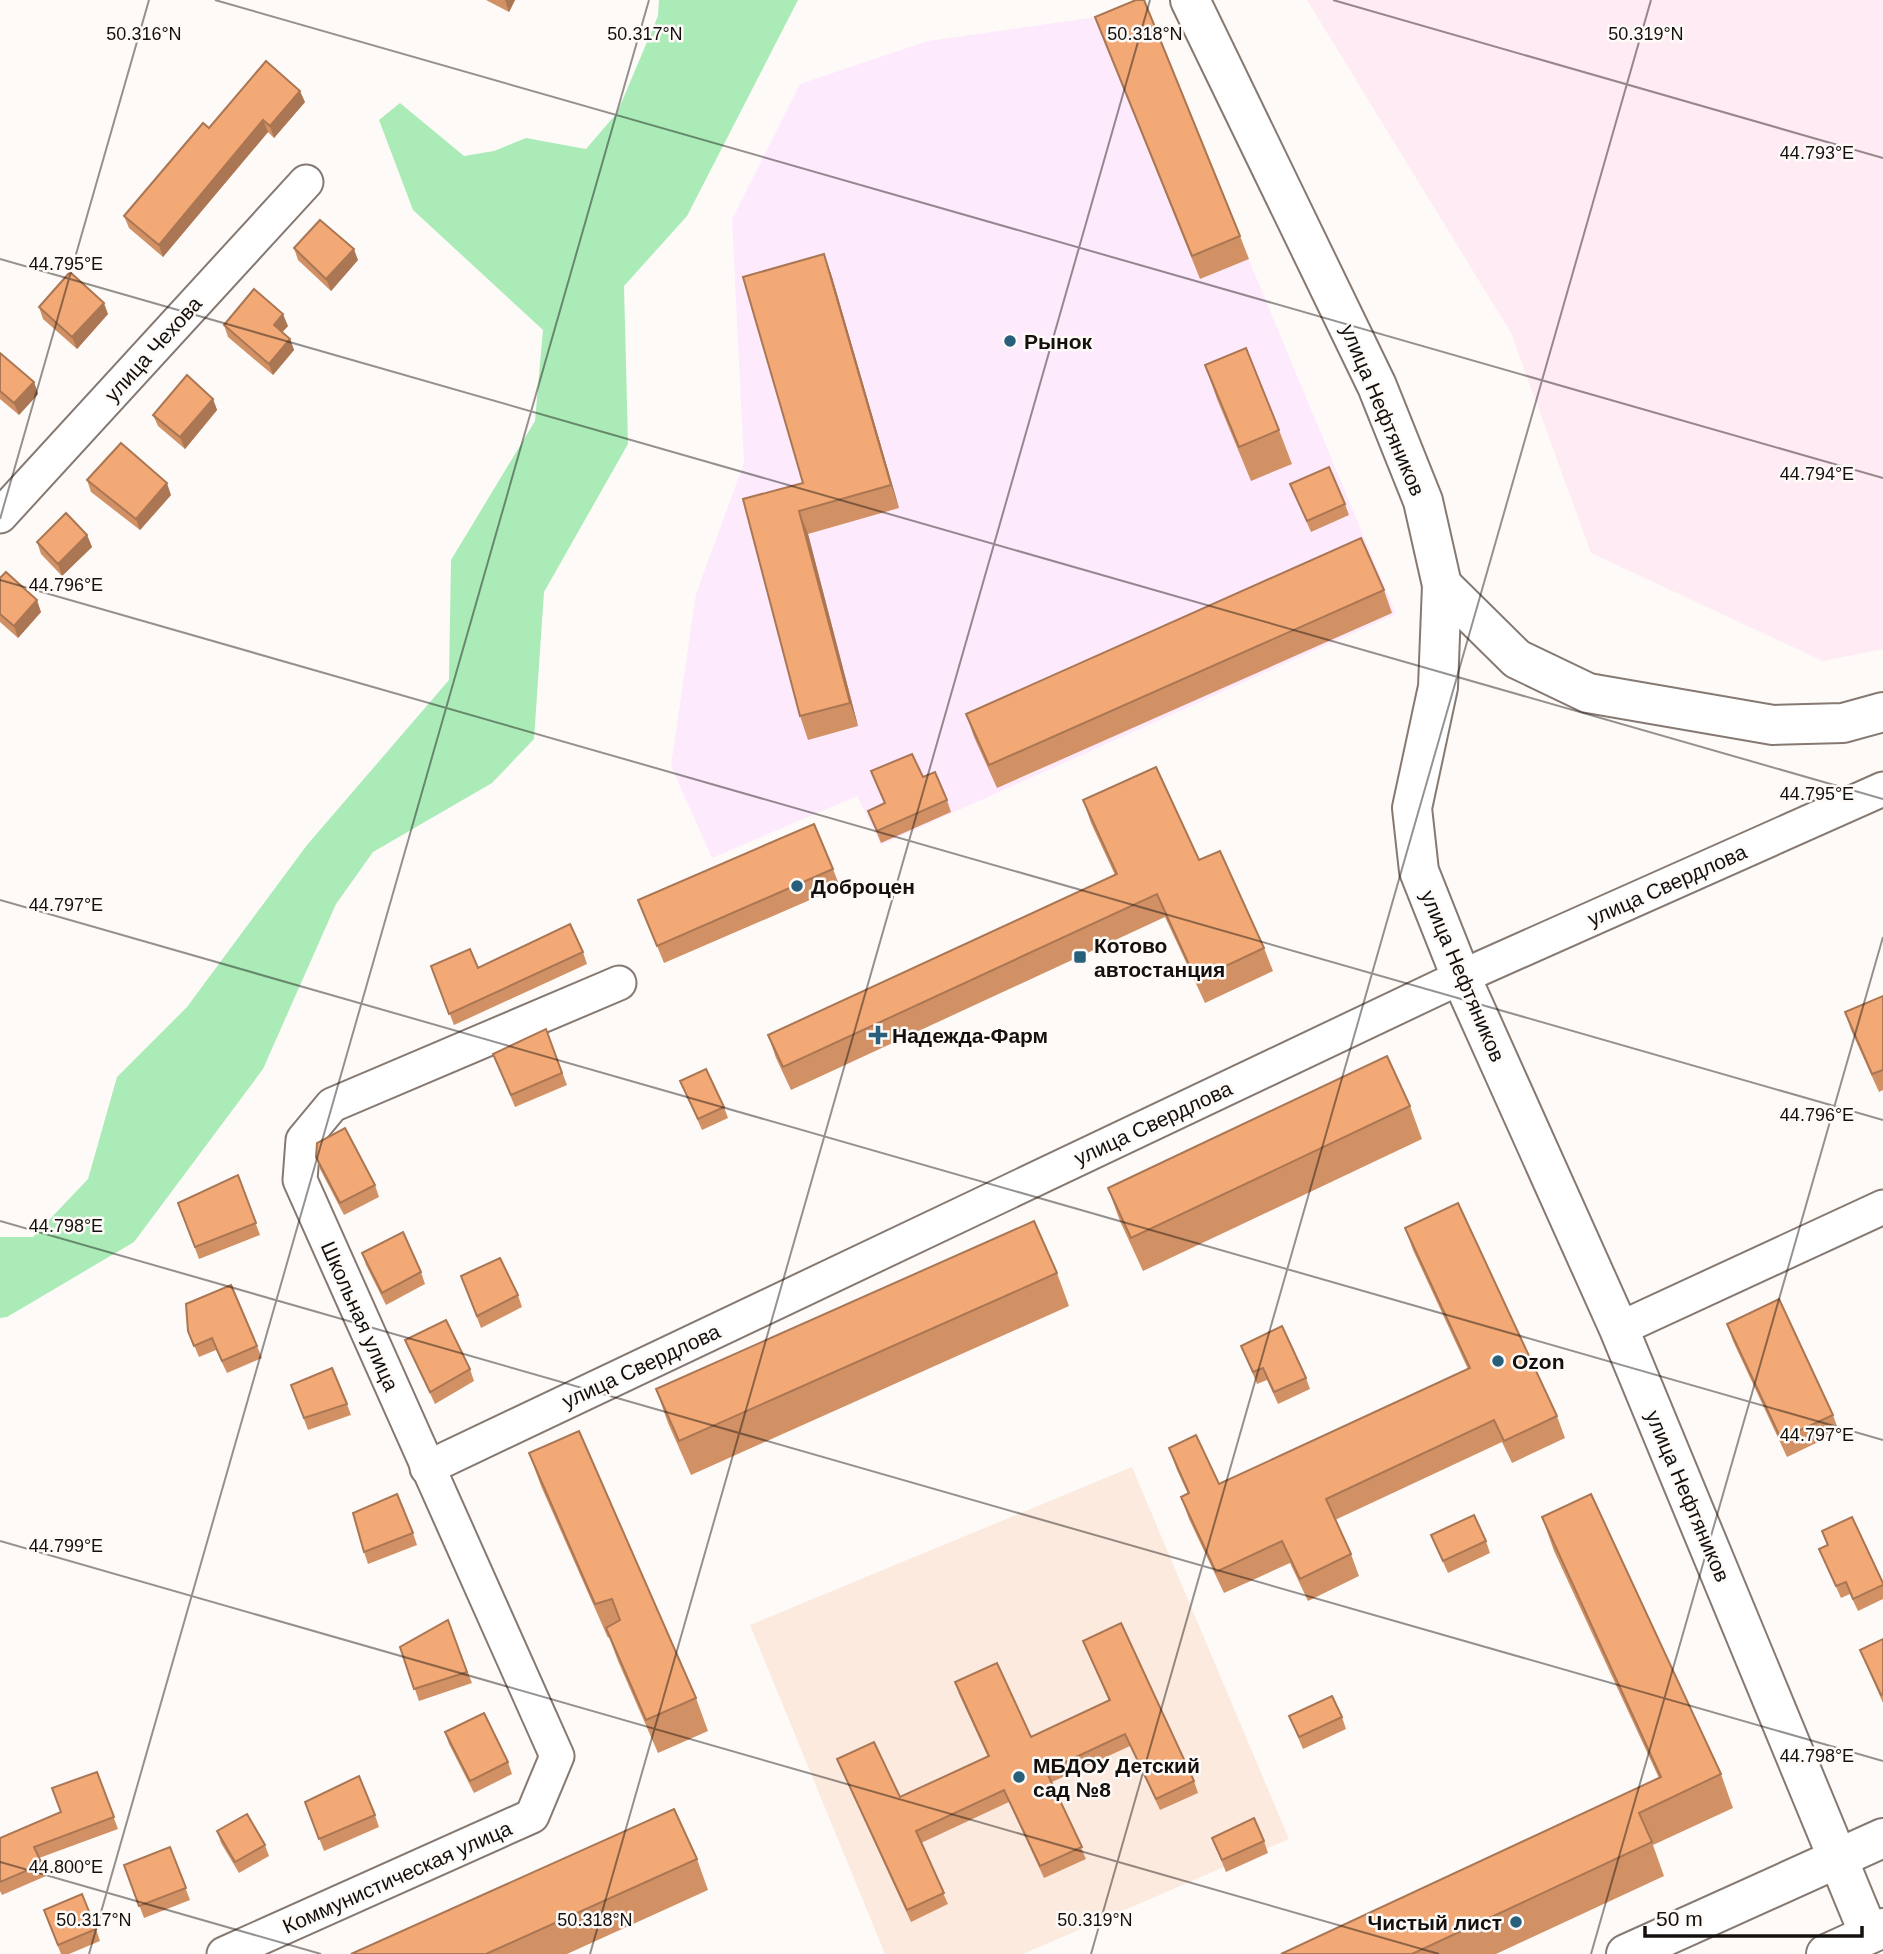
<svg xmlns="http://www.w3.org/2000/svg" width="1883" height="1954" viewBox="0 0 1883 1954" font-family="Arial,sans-serif">
	<style>
		.commercial { fill: #fdeafc }
		.industrial { fill: #ffebf4 }
		.built { fill: #fceadf }
		.green { fill: #abebb8 }
		.lines { fill: none; stroke-linecap: round; stroke-linejoin: round }
		.street-casing { stroke: #867971; stroke-width: 37 }
		.secondary-casing { stroke: #867971; stroke-width: 42 }
		.street { stroke: #fff; stroke-width: 33 }
		.secondary { stroke: #fff; stroke-width: 38 }
		.wall { fill: #d19165 }
		.shaded-wall { fill: #aa7653 }
		.building { fill: #f3a976; stroke: #aa7653; stroke-width: 2 }
		.ticks { fill: none; stroke: #14100d; stroke-width: 2; stroke-opacity: 0.45 }
		.poi-dot { fill: #285f7a; stroke: #fdfaf8; stroke-width: 2.5 }
		.labels { text-anchor: middle; dominant-baseline: central; stroke-width: 5; stroke-linejoin: round; paint-order: stroke }
		.poi-label { font-size: 21px; font-weight: bold; fill: #14100d; stroke: #fdfaf8; text-anchor: start }
		.street-label { font-size: 21px; fill: #14100d; stroke: #fdfaf8 }
		.ticks-label { font-size: 18px; text-anchor: middle; fill: #14100d; stroke: #fdfaf8; stroke-width: 5; stroke-linejoin: round; paint-order: stroke }
	</style>
	<rect width="100%" height="100%" fill="#fdfaf8"/>
	<polygon class="commercial" points="1145,10 1396,614 881,845 857,796 712,858 671,766 696,594 744,463 732,219 800,84 928,41"/>
	<polygon class="industrial" points="1307,0 1883,0 1883,649 1823,661 1591,553 1511,333"/>
	<polygon class="built" points="1132,1467 1289,1839 1023,1954 885,1954 750,1625"/>
	<polygon class="green" points="659,0 798,0 687,216 624,286 628,444 544,592 534,739 492,783 373,852 336,904 263,1069 134,1242 7,1317 0,1318 0,1237 33,1237 88,1179 117,1077 187,1007 307,845 449,680 451,560 535,421 543,330 413,210 379,120 400,103 464,156 494,151 526,138 586,149 617,113 658,16"/>
	<g class="lines">
		<g class="street-casing">
			<g id="street">
				<polyline points="0,516 306,182"/>
				<polyline points="1619,1329 1883,1207"/>
				<polyline points="427,1468 1461,977 1883,789"/>
				<polyline points="224,1954 532,1816 557,1756 300,1180 303,1140 332,1105 619,983"/>
			</g>
		</g>
		<g class="secondary-casing">
			<g id="secondary">
				<polyline points="1190,0 1377,386 1423,501 1442,585 1438,687 1412,808 1419,871 1461,977 1619,1329 1869,1934"/>
				<polyline points="1442,585 1517,659 1588,693 1773,725 1843,723 1883,712"/>
				<polyline points="1626,1954 1883,1838"/>
				<polyline points="1826,1954 1883,1928"/>
			</g>
		</g>
		<use href="#street" class="street"/>
		<use href="#secondary" class="secondary"/>
	</g>
	<g class="wall">
		<polygon points="486,0 515,0 509,12"/>
		<polygon points="1095,17 1240,236 1249,259 1200,279"/>
		<polygon points="305,102 274,138 268,132 163,257 129,228 124,216 209,128"/>
		<polygon points="294,248 358,260 331,291 298,260"/>
		<polygon points="824,254 832,277 899,508 808,534 858,726 808,740 800,716 743,499 803,483"/>
		<polygon points="39,307 108,314 77,349 43,319"/>
		<polygon points="224,325 288,326 282,332 290,339 294,350 273,375 228,337"/>
		<polygon points="0,353 34,382 38,394 19,415 0,399"/>
		<polygon points="1205,365 1279,430 1292,464 1251,481 1217,399"/>
		<polygon points="213,399 217,410 185,449 158,426 153,415"/>
		<polygon points="87,480 171,495 140,530 91,492"/>
		<polygon points="1290,484 1345,504 1349,515 1311,532"/>
		<polygon points="87,535 92,547 62,576 41,554 37,542"/>
		<polygon points="0,578 41,612 18,638 0,622"/>
		<polygon points="1384,590 1392,613 997,788 974,737 966,714"/>
		<polygon points="871,771 923,777 947,800 951,812 881,843 868,811 884,803"/>
		<polygon points="1083,800 1199,860 1264,948 1273,971 1205,1003 1165,917 791,1090 776,1058 768,1035 1115,875 1091,823"/>
		<polygon points="833,869 840,887 664,963 638,900"/>
		<polygon points="583,952 587,964 454,1025 431,966 478,968"/>
		<polygon points="1883,996 1883,1090 1879,1092 1851,1030 1845,1012"/>
		<polygon points="546,1029 567,1085 515,1107 493,1054"/>
		<polygon points="680,1081 724,1107 728,1118 702,1130"/>
		<polygon points="1410,1106 1422,1139 1143,1271 1120,1221 1108,1188"/>
		<polygon points="316,1157 375,1185 379,1197 344,1215 320,1169"/>
		<polygon points="238,1175 260,1235 199,1259 178,1203"/>
		<polygon points="1405,1228 1557,1416 1565,1438 1512,1463 1502,1442 1335,1520 1351,1554 1359,1576 1308,1601 1290,1563 1224,1593 1189,1519 1181,1497 1188,1494 1177,1470 1169,1448 1219,1484 1468,1369 1413,1250"/>
		<polygon points="362,1253 421,1272 425,1284 386,1305 366,1265"/>
		<polygon points="1057,1273 1069,1306 691,1475 668,1423 656,1389"/>
		<polygon points="461,1276 518,1295 522,1307 481,1328"/>
		<polygon points="1727,1324 1833,1415 1839,1432 1787,1457 1733,1341"/>
		<polygon points="188,1331 257,1346 262,1358 227,1373 216,1350 199,1357"/>
		<polygon points="405,1340 470,1369 474,1381 435,1404 410,1351"/>
		<polygon points="1241,1346 1306,1378 1310,1389 1278,1404 1267,1380 1257,1384"/>
		<polygon points="291,1385 347,1404 351,1415 308,1430"/>
		<polygon points="529,1453 696,1698 708,1731 658,1753 618,1661 609,1637 608,1638 541,1486"/>
		<polygon points="1542,1517 1721,1774 1733,1808 1653,1845 1664,1876 1496,1954 1281,1954 1659,1778 1554,1551"/>
		<polygon points="1822,1531 1883,1583 1883,1599 1858,1611 1850,1594 1841,1598 1819,1549 1827,1545"/>
		<polygon points="413,1533 417,1545 368,1564 364,1552"/>
		<polygon points="1431,1535 1486,1541 1490,1553 1448,1573"/>
		<polygon points="448,1620 472,1683 419,1701 400,1647"/>
		<polygon points="1883,1639 1883,1703 1860,1650"/>
		<polygon points="1083,1641 1194,1781 1198,1793 1160,1810 1130,1746 1052,1782 1086,1859 1044,1878 1009,1802 921,1843 948,1904 911,1922 842,1771 837,1759 900,1797 988,1757 959,1694 955,1682 1031,1737 1109,1701"/>
		<polygon points="1289,1716 1342,1717 1346,1729 1303,1749"/>
		<polygon points="445,1732 508,1762 512,1774 474,1793 449,1744"/>
		<polygon points="97,1772 118,1829 39,1858 46,1876 2,1895 0,1891 0,1838 61,1812"/>
		<polygon points="305,1802 375,1815 379,1827 324,1851"/>
		<polygon points="217,1831 265,1845 269,1856 239,1873 221,1843"/>
		<polygon points="1212,1838 1264,1841 1268,1853 1226,1872"/>
		<polygon points="170,1847 190,1900 144,1918 124,1865"/>
		<polygon points="697,1859 708,1890 567,1954 351,1954"/>
		<polygon points="48,1922 96,1929 100,1941 69,1954 61,1954"/>
	</g>
	<g class="shaded-wall">
		<polygon points="505,0 515,0 509,12"/>
		<polygon points="300,91 305,102 274,138 270,126"/>
		<polygon points="263,120 268,132 163,257 159,245"/>
		<polygon points="354,249 358,260 331,291 326,279"/>
		<polygon points="824,254 832,277 899,508 891,485"/>
		<polygon points="104,303 108,314 77,349 72,337"/>
		<polygon points="283,314 288,326 278,337 274,325"/>
		<polygon points="290,339 294,350 273,375 269,364"/>
		<polygon points="34,382 38,394 19,415 14,403"/>
		<polygon points="213,399 217,410 185,449 180,437"/>
		<polygon points="167,483 171,495 140,530 136,519"/>
		<polygon points="799,511 808,534 858,726 850,703"/>
		<polygon points="87,535 92,547 62,576 58,564"/>
		<polygon points="37,600 41,612 18,638 14,626"/>
	</g>
	<g class="building">
		<polygon points="1136,0 1144,0 1240,236 1192,256 1095,17"/>
		<polygon points="266,61 300,91 270,126 263,120 159,245 124,216 203,123 209,128"/>
		<polygon points="320,220 354,249 326,279 294,248"/>
		<polygon points="824,254 891,485 799,511 850,703 800,716 743,499 803,483 743,277"/>
		<polygon points="70,272 104,303 72,337 39,307"/>
		<polygon points="254,289 283,314 274,325 290,339 269,364 224,325"/>
		<polygon points="1246,348 1279,430 1239,447 1205,365"/>
		<polygon points="0,353 34,382 14,403 0,391"/>
		<polygon points="187,375 213,399 180,437 153,415"/>
		<polygon points="121,443 167,483 136,519 87,480"/>
		<polygon points="1329,467 1345,504 1307,521 1290,484"/>
		<polygon points="66,513 87,535 58,564 37,542"/>
		<polygon points="1361,538 1384,590 989,765 966,714"/>
		<polygon points="6,572 37,600 14,626 0,614 0,578"/>
		<polygon points="912,754 923,777 935,772 947,800 877,831 868,811 885,803 871,771"/>
		<polygon points="1156,767 1199,860 1220,851 1264,948 1196,980 1157,894 783,1067 768,1035 1117,874 1083,800"/>
		<polygon points="814,824 833,869 657,946 638,900"/>
		<polygon points="570,924 583,952 449,1014 431,966 470,949 478,968"/>
		<polygon points="1883,996 1883,1070 1872,1074 1845,1012"/>
		<polygon points="546,1029 562,1073 511,1095 493,1054"/>
		<polygon points="1387,1056 1410,1106 1131,1238 1108,1188"/>
		<polygon points="706,1069 724,1107 698,1119 680,1081"/>
		<polygon points="345,1128 375,1185 340,1203 316,1157 317,1143"/>
		<polygon points="238,1175 256,1223 195,1247 178,1203"/>
		<polygon points="1458,1203 1557,1416 1504,1441 1494,1420 1326,1499 1351,1554 1300,1579 1282,1541 1216,1572 1181,1497 1189,1493 1169,1448 1196,1435 1219,1484 1470,1368 1405,1228"/>
		<polygon points="1034,1221 1057,1273 679,1441 656,1389"/>
		<polygon points="403,1232 421,1272 382,1293 362,1253"/>
		<polygon points="500,1258 518,1295 477,1316 461,1276"/>
		<polygon points="231,1285 257,1346 222,1361 212,1338 194,1346 188,1331 186,1304"/>
		<polygon points="1779,1299 1833,1415 1781,1439 1727,1324"/>
		<polygon points="446,1320 470,1369 430,1392 405,1340"/>
		<polygon points="1282,1326 1306,1378 1274,1392 1263,1368 1253,1372 1241,1346"/>
		<polygon points="332,1368 347,1404 304,1418 291,1385"/>
		<polygon points="579,1431 696,1698 646,1720 606,1628 620,1620 612,1599 595,1604 529,1453"/>
		<polygon points="397,1494 413,1533 364,1552 353,1513"/>
		<polygon points="1591,1494 1721,1774 1639,1813 1652,1842 1412,1954 1281,1954 1661,1777 1542,1517"/>
		<polygon points="1474,1515 1486,1541 1443,1561 1431,1535"/>
		<polygon points="1852,1517 1883,1583 1883,1585 1853,1599 1846,1582 1836,1586 1819,1549 1828,1545 1822,1531"/>
		<polygon points="448,1620 467,1672 414,1689 400,1647"/>
		<polygon points="1121,1623 1194,1781 1156,1799 1125,1734 1046,1771 1082,1847 1040,1866 1004,1790 916,1831 944,1893 907,1910 837,1759 874,1742 900,1797 989,1756 955,1682 997,1663 1031,1737 1110,1700 1083,1641"/>
		<polygon points="1883,1639 1883,1694 1881,1695 1860,1650"/>
		<polygon points="1332,1696 1342,1717 1299,1737 1289,1716"/>
		<polygon points="484,1713 508,1762 470,1781 445,1732"/>
		<polygon points="97,1772 114,1817 34,1847 42,1864 0,1882 0,1838 61,1812 52,1788"/>
		<polygon points="359,1776 375,1815 319,1839 305,1802"/>
		<polygon points="674,1809 697,1859 486,1954 351,1954"/>
		<polygon points="247,1814 265,1845 235,1862 217,1831"/>
		<polygon points="1254,1818 1264,1841 1222,1860 1212,1838"/>
		<polygon points="170,1847 186,1888 139,1906 124,1865"/>
		<polygon points="82,1894 96,1929 58,1945 44,1910"/>
	</g>
	<path class="ticks" d="M 215,0 L 1883,478M 1333,0 L 1883,158M 0,259 L 1883,799M 0,519 L 149,0M 0,580 L 1883,1120M 0,900 L 1883,1440M 0,1221 L 1883,1761M 0,1541 L 1439,1954M 0,1862 L 321,1954M 89,1954 L 649,0M 590,1954 L 1150,0M 1091,1954 L 1651,0M 1591,1954 L 1883,937"/>
	<g class="poi-dot">
		<circle cx="1010" cy="341" r="7"/>
		<circle cx="797" cy="886" r="7"/>
		<rect x="1073" y="950" width="14" height="14" rx="3.5"/>
		<path d="M874.5 1024.5h7v7h7v7h-7v7h-7v-7h-7v-7h7z"/>
		<circle cx="1498" cy="1361" r="7"/>
		<circle cx="1019" cy="1777" r="7"/>
		<circle cx="1516" cy="1922" r="7"/>
	</g>
	<g class="labels">
		<g class="poi-label">
			<text x="1024" y="341">Рынок</text>
			<text x="811" y="886">Доброцен</text>
			<text x="1094" y="945">Котово<tspan x="1094" dy="24">автостанция</tspan></text>
			<text x="892" y="1035">Надежда-Фарм</text>
			<text x="1512" y="1361">Ozon</text>
			<text x="1033" y="1765">МБДОУ Детский<tspan x="1033" dy="24">сад №8</tspan></text>
			<text x="1502" y="1922" text-anchor="end">Чистый лист</text>
		</g>
		<g class="street-label">
			<text transform="translate(153 349) rotate(-48)">улица Чехова</text>
			<text transform="translate(1383 410) rotate(67)">улица Нефтяников</text>
			<text transform="translate(1667 885) rotate(-24)">улица Свердлова</text>
			<text transform="translate(1463 976) rotate(67)">улица Нефтяников</text>
			<text transform="translate(1153 1123) rotate(-25)">улица Свердлова</text>
			<text transform="translate(360 1316) rotate(66)">Школьная улица</text>
			<text transform="translate(641 1366) rotate(-25)">улица Свердлова</text>
			<text transform="translate(1688 1496) rotate(67)">улица Нефтяников</text>
			<text transform="translate(397 1877) rotate(-24)">Коммунистическая улица</text>
		</g>
	</g>
	<g class="ticks-label">
		<text x="144" y="40">50.316°N</text>
		<text x="645" y="40">50.317°N</text>
		<text x="1145" y="40">50.318°N</text>
		<text x="1646" y="40">50.319°N</text>
		<text x="1817" y="159">44.793°E</text>
		<text x="66" y="270">44.795°E</text>
		<text x="1817" y="480">44.794°E</text>
		<text x="66" y="591">44.796°E</text>
		<text x="1817" y="800">44.795°E</text>
		<text x="66" y="911">44.797°E</text>
		<text x="1817" y="1121">44.796°E</text>
		<text x="66" y="1232">44.798°E</text>
		<text x="1817" y="1441">44.797°E</text>
		<text x="66" y="1552">44.799°E</text>
		<text x="1817" y="1762">44.798°E</text>
		<text x="66" y="1873">44.800°E</text>
		<text x="94" y="1926">50.317°N</text>
		<text x="595" y="1926">50.318°N</text>
		<text x="1095" y="1926">50.319°N</text>
	</g>
	<path d="M1645 1926v10h217v-10" fill="none" stroke="#14100d" stroke-width="3.5"/>
	<text x="1656" y="1926" font-size="21" fill="#14100d" stroke="#fdfaf8" stroke-width="5" paint-order="stroke">50 m</text>
</svg>
